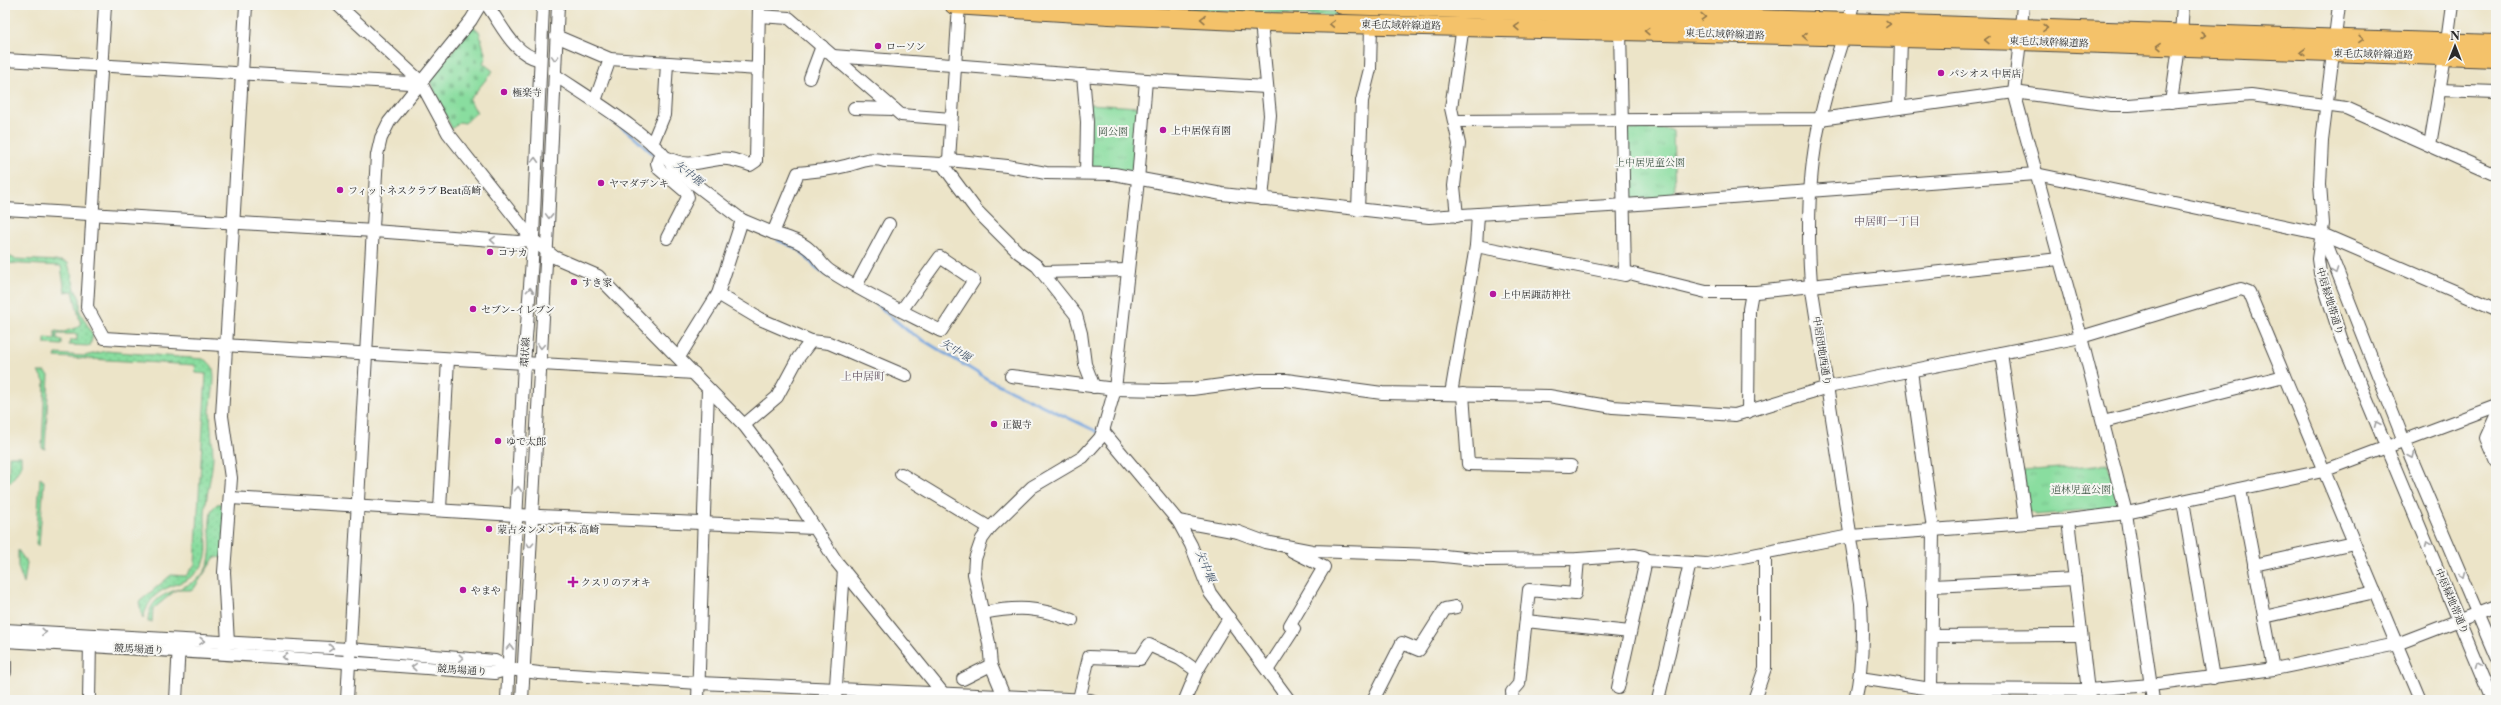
<svg xmlns="http://www.w3.org/2000/svg" width="2501" height="705" viewBox="0 0 2501 705" font-family="'Libre Caslon Text','Noto Serif JP',serif">
	<style>
		.grass { fill: url(#grass-tufts); stroke: #5a8465 }
		.cemetery { fill: url(#cemetery-stones); stroke: #5a8465 }
		.garden { fill: url(#garden-dots); stroke: #5a8465 }
		.lines { fill: none; stroke-linecap: round; stroke-linejoin: round }
		.stream { stroke: #73a4de; stroke-width: 3 }
		.minor-casing { stroke: #484743; stroke-width: 14 }
		.highway-casing { stroke: #484743; stroke-width: 20 }
		.minor { stroke: #fff; stroke-width: 12 }
		.highway { stroke: #f4c26a; stroke-width: 18 }
		.oneway { stroke: #90764a }
		.oneway2 { stroke: #a0a0a0 }
		.poi-dot { fill: #b5179e; stroke: #f6f6f2; stroke-width: 1.5 }
		.labels { text-anchor: middle; dominant-baseline: central; stroke-width: 4; stroke-linejoin: round; paint-order: stroke }
		.street-label { font-size: 10px; fill: #2b2b2b; stroke: #f6f6f2 }
		.poi-label { font-size: 10px; fill: #2b2b2b; stroke: #f6f6f2; text-anchor: start }
		.park-label { font-size: 10px; fill: #425848; stroke: #f6f6f2 }
		.water-label { font-size: 11px; font-style: italic; fill: #44556a; stroke: #f6f6f2 }
		.neighbourhood-label { font-size: 11px; fill: #665664; stroke: #f6f6f2 }
	</style>
	<defs>
		<pattern id="grass-tufts" width="24" height="20" patternUnits="userSpaceOnUse"><rect width="24" height="20" fill="#89dd9f"/><path d="M3 7l-1-3M5 7V3M7 7l1-3M15 17l-1-3M17 17v-4M19 17l1-3" fill="none" stroke="#76be89"/></pattern>
		<pattern id="cemetery-stones" width="16" height="16" patternUnits="userSpaceOnUse"><rect width="16" height="16" fill="#89dd9f"/><path d="M2 7V4a2 2 0 0 1 4 0v3zM10 15v-3a2 2 0 0 1 4 0v3z" fill="#76be89"/></pattern>
		<pattern id="garden-dots" width="8" height="8" patternUnits="userSpaceOnUse"><rect width="8" height="8" fill="#89dd9f"/><path d="M2 2h.1M6 6h.1" fill="none" stroke="#76be89" stroke-width="1.8" stroke-linecap="round"/></pattern>
	</defs>
	<rect width="100%" height="100%" fill="#f6f6f2"/>
	<filter id="ink" filterUnits="userSpaceOnUse"><feTurbulence type="fractalNoise" baseFrequency=".025" numOctaves="2"/><feDisplacementMap in="SourceGraphic" scale="8" xChannelSelector="R" yChannelSelector="G"/><feConvolveMatrix kernelMatrix="1 2 1 2 8 2 1 2 1" color-interpolation-filters="sRGB"/></filter>
	<filter id="wash" filterUnits="userSpaceOnUse"><feTurbulence type="fractalNoise" baseFrequency=".012" numOctaves="4" result="noise"/><feDisplacementMap in="SourceGraphic" scale="16" xChannelSelector="R" yChannelSelector="G"/><feGaussianBlur stdDeviation="0.9" result="paint"/><feColorMatrix in="noise" values="0 0 0 0 0 0 0 0 0 0 0 0 0 0 0 0 0 1.4 0 .05"/><feComposite in="paint" operator="in"/></filter>
	<g filter="url(#wash)">
		<rect width="100%" height="100%" fill="#ece4c8"/>
		<g class="grass">
			<polygon points="1076,5 1148,5 1421,15 1421,20"/>
			<polygon points="1088,104 1139,107 1136,174 1091,169"/>
			<polygon points="1631,129 1669,129 1673,131 1675,191 1671,197 1631,199 1627,194 1625,133"/>
			<polygon points="2108,464 2118,501 2112,509 2036,515 2028,511 2023,471"/>
		</g>
		<polygon class="cemetery" points="473,26 479,31 486,57 483,63 493,71 469,100 477,112 465,123 459,122 452,129 429,79"/>
		<g class="garden">
			<polygon points="9,256 15,259 61,261 68,263 75,289 80,299 80,312 93,335 90,346 69,345 70,340 77,340 77,334 57,334 57,340 62,340 62,345 45,344 45,338 55,339 55,331 64,332 81,326 73,291 65,292 61,266 5,263 5,258"/>
			<path d="M 106,351 L 203,359 C 207,361 212,364 213,369 C 216,381 211,399 210,411 C 210,427 213,442 213,457 C 212,477 205,497 205,517 C 205,531 210,550 204,562 C 188,594 154,575 143,619 L 139,602 L 171,575 L 186,576 L 195,564 L 206,374 L 196,373 L 195,365 L 55,357 L 56,354 L 84,356 Z"/>
			<polygon points="38,372 45,372 49,375 45,449 42,448 45,382"/>
			<polygon points="9,456 21,456 21,466 11,482 9,482"/>
			<polygon points="40,478 44,481 39,545 36,545"/>
			<path d="M 227,503 L 223,558 L 215,557 L 193,590 L 176,590 L 153,609 L 152,622 L 148,622 C 148,589 182,594 200,577 C 219,557 205,532 212,509 L 217,504 Z"/>
			<polygon points="18,550 27,563 24,584 18,567"/>
		</g>
		<g class="lines">
			<g class="stream">
				<polyline points="586,102 634,136 655,156"/>
				<polyline points="778,240 799,249 817,269 836,281"/>
				<polyline points="875,303 908,331 989,380 1100,433"/>
			</g>
		</g>
	</g>
	<g filter="url(#ink)">
		<g class="lines">
			<g class="minor-casing">
				<g id="minor">
					<polyline points="105,5 87,307 104,338 694,373"/>
					<polyline points="338,5 420,81 448,133 532,239 554,257 598,276 744,425 778,470 836,561 946,697"/>
					<path d="M 487,5 C 502,25 513,54 540,60"/>
					<path d="M 1853,5 C 1842,43 1828,81 1820,120 C 1808,174 1807,229 1811,284 L 1861,603 C 1863,636 1863,668 1855,700"/>
					<polyline points="2339,5 2322,141 2320,184 2323,224 2318,259 2320,273 2341,338 2492,700"/>
					<polyline points="759,16 789,18 901,115 951,119"/>
					<polyline points="1261,22 1270,115 1262,199"/>
					<polyline points="2021,27 2023,5"/>
					<polyline points="2181,34 2183,5"/>
					<polyline points="556,36 610,59 758,69"/>
					<polyline points="2020,41 2014,92 2081,337 2126,513 2153,700"/>
					<polyline points="2447,42 2452,5"/>
					<polyline points="833,56 1146,80 1266,87"/>
					<polyline points="5,60 410,83 420,81"/>
					<path d="M 555,75 C 589,98 652,135 674,168 L 742,220 L 773,233 L 798,173 C 814,171 830,170 845,166 C 859,163 870,156 885,161 L 942,164 L 949,160 L 1007,166 L 1046,173 L 1114,174 L 1222,194 L 1429,217 L 1625,205 L 2036,174 L 2322,234 L 2496,309"/>
					<polyline points="1083,75 1087,122 1086,173"/>
					<polyline points="810,78 822,46"/>
					<polyline points="2439,90 2496,92"/>
					<polyline points="595,101 610,59"/>
					<polyline points="2171,102 2179,47"/>
					<polyline points="854,108 894,109"/>
					<polyline points="1899,108 1901,39"/>
					<polyline points="1455,121 1820,119 2014,92 2111,105 2129,105 2251,95 2346,108 2496,175"/>
					<polyline points="652,144 664,115 667,63"/>
					<polyline points="2430,145 2445,56"/>
					<polyline points="661,152 657,163 659,169 686,192 688,197 667,238"/>
					<path d="M 668,158 C 690,168 697,162 719,159 C 730,157 740,162 750,165 L 756,161 L 759,5"/>
					<polyline points="949,160 959,5"/>
					<polyline points="942,164 977,211 1018,252 1037,266 1076,315 1081,333 1085,364 1094,387"/>
					<polyline points="5,209 374,231 518,242 532,239"/>
					<polyline points="1358,210 1362,101 1370,69 1371,25"/>
					<polyline points="1457,216 1454,186 1459,144 1451,108 1463,26"/>
					<path d="M 773,233 C 785,237 799,240 809,249 C 817,255 821,265 830,271 C 865,294 904,312 941,331 L 974,280 L 940,257 L 901,311"/>
					<polyline points="2323,235 2404,441 2496,657"/>
					<polyline points="1476,246 1625,275 1620,30"/>
					<polyline points="1043,272 1128,270"/>
					<polyline points="1625,272 1706,292 1756,292 2059,259"/>
					<polyline points="856,286 889,224"/>
					<polyline points="718,294 760,319 811,341"/>
					<polyline points="2001,353 2026,523"/>
					<polyline points="679,357 718,294 742,220"/>
					<polyline points="1911,371 1933,529 1931,689 1929,700"/>
					<polyline points="1011,376 1115,389 1163,390 1192,389 1259,380 1286,380 1382,393 1549,396 1613,407 1735,415 1828,387 2081,337 2241,289 2249,292 2420,700"/>
					<polyline points="1451,394 1476,246 1478,215"/>
					<polyline points="1463,394 1468,464 1571,466"/>
					<polyline points="1748,412 1749,309 1752,292"/>
					<polyline points="2496,416 2486,438 2496,461"/>
					<polyline points="2103,422 2284,376"/>
					<polyline points="744,425 777,397 798,358 811,341 829,343 906,376"/>
					<polyline points="1103,431 1178,521 1191,545 1210,593 1289,700"/>
					<polyline points="901,474 990,528"/>
					<polyline points="2240,489 2274,669"/>
					<polyline points="230,498 517,515 814,528"/>
					<polyline points="2183,501 2213,678"/>
					<polyline points="440,509 448,359"/>
					<polyline points="2068,520 2089,700"/>
					<polyline points="1178,521 1238,532 1265,542 1312,551 1434,555 1483,560 1578,559 1635,555 1644,557 1646,560"/>
					<polyline points="2254,565 2354,543"/>
					<polyline points="1933,586 2075,579"/>
					<path d="M 983,613 C 1018,606 1038,607 1072,620"/>
					<polyline points="2264,617 2375,592"/>
					<polyline points="1526,621 1630,632"/>
					<polyline points="5,630 349,649 495,661 509,669 539,673 699,683 1091,700"/>
					<polyline points="1932,636 2081,635"/>
					<polyline points="5,641 276,657 495,673 509,669"/>
					<polyline points="228,643 224,572 231,478 222,416 246,5"/>
					<polyline points="5,661 5,672"/>
					<polyline points="1268,669 1294,629 1290,625 1324,567 1292,551"/>
					<polyline points="1860,678 1931,689 2088,690 2151,685 2274,669 2397,644 2496,606"/>
					<polyline points="963,679 991,665"/>
					<polyline points="1618,688 1646,560 1707,564 1850,536 2068,520 2126,513 2323,471 2496,406"/>
					<polyline points="1004,696 991,665 989,643 974,574 975,559 982,539 990,528 1032,487 1083,457 1100,438 1103,431 1115,389 1138,180 1146,80"/>
					<polyline points="1079,699 1089,657 1140,659 1149,645 1180,659 1197,671"/>
					<polyline points="89,700 90,640"/>
					<polyline points="176,700 179,644"/>
					<polyline points="347,700 377,155 381,138 389,122 471,20 480,5"/>
					<polyline points="507,700 524,363 532,260 543,5"/>
					<polyline points="522,700 548,226 558,5"/>
					<polyline points="698,700 708,389"/>
					<polyline points="835,700 844,570"/>
					<polyline points="1185,700 1197,671 1229,618"/>
					<polyline points="1373,700 1402,643 1419,650 1445,609 1456,607"/>
					<polyline points="1513,700 1512,692 1519,684 1529,590 1575,594 1578,559"/>
					<polyline points="1658,700 1690,563"/>
					<polyline points="1754,700 1765,668 1765,553"/>
				</g>
			</g>
			<g class="highway-casing">
				<g id="highway">
					<polyline points="954,5 1109,15 1261,22 2020,41 2496,58"/>
					<polyline points="1342,5 2496,44"/>
				</g>
			</g>
			<use href="#minor" class="minor"/>
			<use href="#highway" class="highway"/>
		</g>
		<defs><path id="oneway-chevron" d="M-2-3.5L2.5 0L-2 3.5" fill="none" stroke-width="1.6" stroke-linecap="round" stroke-linejoin="round"/></defs>
		<g class="oneway">
			<use href="#oneway-chevron" transform="translate(1703 17) rotate(2)"/>
			<use href="#oneway-chevron" transform="translate(1203 19) rotate(-178)"/>
			<use href="#oneway-chevron" transform="translate(1332 24) rotate(-178)"/>
			<use href="#oneway-chevron" transform="translate(1888 24) rotate(2)"/>
			<use href="#oneway-chevron" transform="translate(1517 27) rotate(-178)"/>
			<use href="#oneway-chevron" transform="translate(2045 28) rotate(2)"/>
			<use href="#oneway-chevron" transform="translate(1647 31) rotate(-178)"/>
			<use href="#oneway-chevron" transform="translate(2203 35) rotate(1)"/>
			<use href="#oneway-chevron" transform="translate(1805 36) rotate(-178)"/>
			<use href="#oneway-chevron" transform="translate(2361 39) rotate(2)"/>
			<use href="#oneway-chevron" transform="translate(1987 40) rotate(-179)"/>
			<use href="#oneway-chevron" transform="translate(2159 46) rotate(-178)"/>
			<use href="#oneway-chevron" transform="translate(2303 52) rotate(-178)"/>
		</g>
		<g class="oneway2">
			<use href="#oneway-chevron" transform="translate(555 58) rotate(92)"/>
			<use href="#oneway-chevron" transform="translate(535 160) rotate(-87)"/>
			<use href="#oneway-chevron" transform="translate(549 216) rotate(92)"/>
			<use href="#oneway-chevron" transform="translate(493 240) rotate(-176)"/>
			<use href="#oneway-chevron" transform="translate(2335 271) rotate(70)"/>
			<use href="#oneway-chevron" transform="translate(530 290) rotate(-86)"/>
			<use href="#oneway-chevron" transform="translate(541 346) rotate(93)"/>
			<use href="#oneway-chevron" transform="translate(2377 424) rotate(-113)"/>
			<use href="#oneway-chevron" transform="translate(2411 456) rotate(67)"/>
			<use href="#oneway-chevron" transform="translate(518 489) rotate(-87)"/>
			<use href="#oneway-chevron" transform="translate(2428 544) rotate(-113)"/>
			<use href="#oneway-chevron" transform="translate(530 545) rotate(93)"/>
			<use href="#oneway-chevron" transform="translate(2462 575) rotate(67)"/>
			<use href="#oneway-chevron" transform="translate(44 632) rotate(3)"/>
			<use href="#oneway-chevron" transform="translate(202 641) rotate(3)"/>
			<use href="#oneway-chevron" transform="translate(510 647) rotate(-87)"/>
			<use href="#oneway-chevron" transform="translate(331 648) rotate(3)"/>
			<use href="#oneway-chevron" transform="translate(285 657) rotate(-176)"/>
			<use href="#oneway-chevron" transform="translate(461 658) rotate(5)"/>
			<use href="#oneway-chevron" transform="translate(2478 664) rotate(-112)"/>
			<use href="#oneway-chevron" transform="translate(414 667) rotate(-176)"/>
		</g>
	</g>
	<g class="poi-dot">
		<circle cx="878" cy="46" r="4"/>
		<circle cx="1941" cy="73" r="4"/>
		<circle cx="504" cy="92" r="4"/>
		<circle cx="1163" cy="130" r="4"/>
		<circle cx="601" cy="183" r="4"/>
		<circle cx="340" cy="190" r="4"/>
		<circle cx="490" cy="252" r="4"/>
		<circle cx="574" cy="282" r="4"/>
		<circle cx="1493" cy="294" r="4"/>
		<circle cx="473" cy="309" r="4"/>
		<circle cx="994" cy="424" r="4"/>
		<circle cx="498" cy="441" r="4"/>
		<circle cx="489" cy="529" r="4"/>
		<path d="M571 576h4v4h4v4h-4v4h-4v-4h-4v-4h4z"/>
		<circle cx="463" cy="590" r="4"/>
	</g>
	<g class="labels">
		<g class="street-label">
			<text transform="translate(1401 25) rotate(1)">東毛広域幹線道路</text>
			<text transform="translate(1725 34) rotate(2)">東毛広域幹線道路</text>
			<text transform="translate(2049 42) rotate(2)">東毛広域幹線道路</text>
			<text transform="translate(2373 54) rotate(1)">東毛広域幹線道路</text>
			<text transform="translate(2330 301) rotate(73)">中居緑地帯通り</text>
			<text transform="translate(1822 351) rotate(81)">中居団地西通り</text>
			<text transform="translate(525 352) rotate(-86)">環状線</text>
			<text transform="translate(2452 601) rotate(67)">中居緑地帯通り</text>
			<text transform="translate(139 649) rotate(3)">競馬場通り</text>
			<text transform="translate(462 670) rotate(4)">競馬場通り</text>
		</g>
		<g class="poi-label">
			<text x="886" y="46">ローソン</text>
			<text x="1949" y="73">パシオス 中居店</text>
			<text x="512" y="92">極楽寺</text>
			<text x="1171" y="130">上中居保育園</text>
			<text x="609" y="183">ヤマダデンキ</text>
			<text x="348" y="190">フィットネスクラブ Beat高崎</text>
			<text x="498" y="252">コナカ</text>
			<text x="582" y="282">すき家</text>
			<text x="1501" y="294">上中居諏訪神社</text>
			<text x="481" y="309">セブン-イレブン</text>
			<text x="1002" y="424">正観寺</text>
			<text x="506" y="441">ゆで太郎</text>
			<text x="497" y="529">蒙古タンメン中本 高崎</text>
			<text x="581" y="582">クスリのアオキ</text>
			<text x="471" y="590">やまや</text>
		</g>
		<g class="park-label">
			<text x="1113" y="131">岡公園</text>
			<text x="1650" y="162">上中居児童公園</text>
			<text x="2081" y="489">道林児童公園</text>
		</g>
		<g class="water-label">
			<text transform="translate(689 173) rotate(38)">矢中堰</text>
			<text transform="translate(956 350) rotate(31)">矢中堰</text>
			<text transform="translate(1206 566) rotate(67)">矢中堰</text>
		</g>
		<g class="neighbourhood-label">
			<text x="1887" y="221">中居町一丁目</text>
			<text x="863" y="376">上中居町</text>
		</g>
	</g>
	<rect width="2501" height="705" fill="none" stroke="#f6f6f2" stroke-width="20"/>
	<g transform="translate(2455 46)" stroke="#f6f6f2" stroke-width="3" paint-order="stroke">
	<path d="M0-3L7 15L0 10L-7 15Z" fill="#2b2b2b"/>
	<text y="-6" font-size="11" font-weight="bold" text-anchor="middle" fill="#2b2b2b">N</text>
	</g>
</svg>
